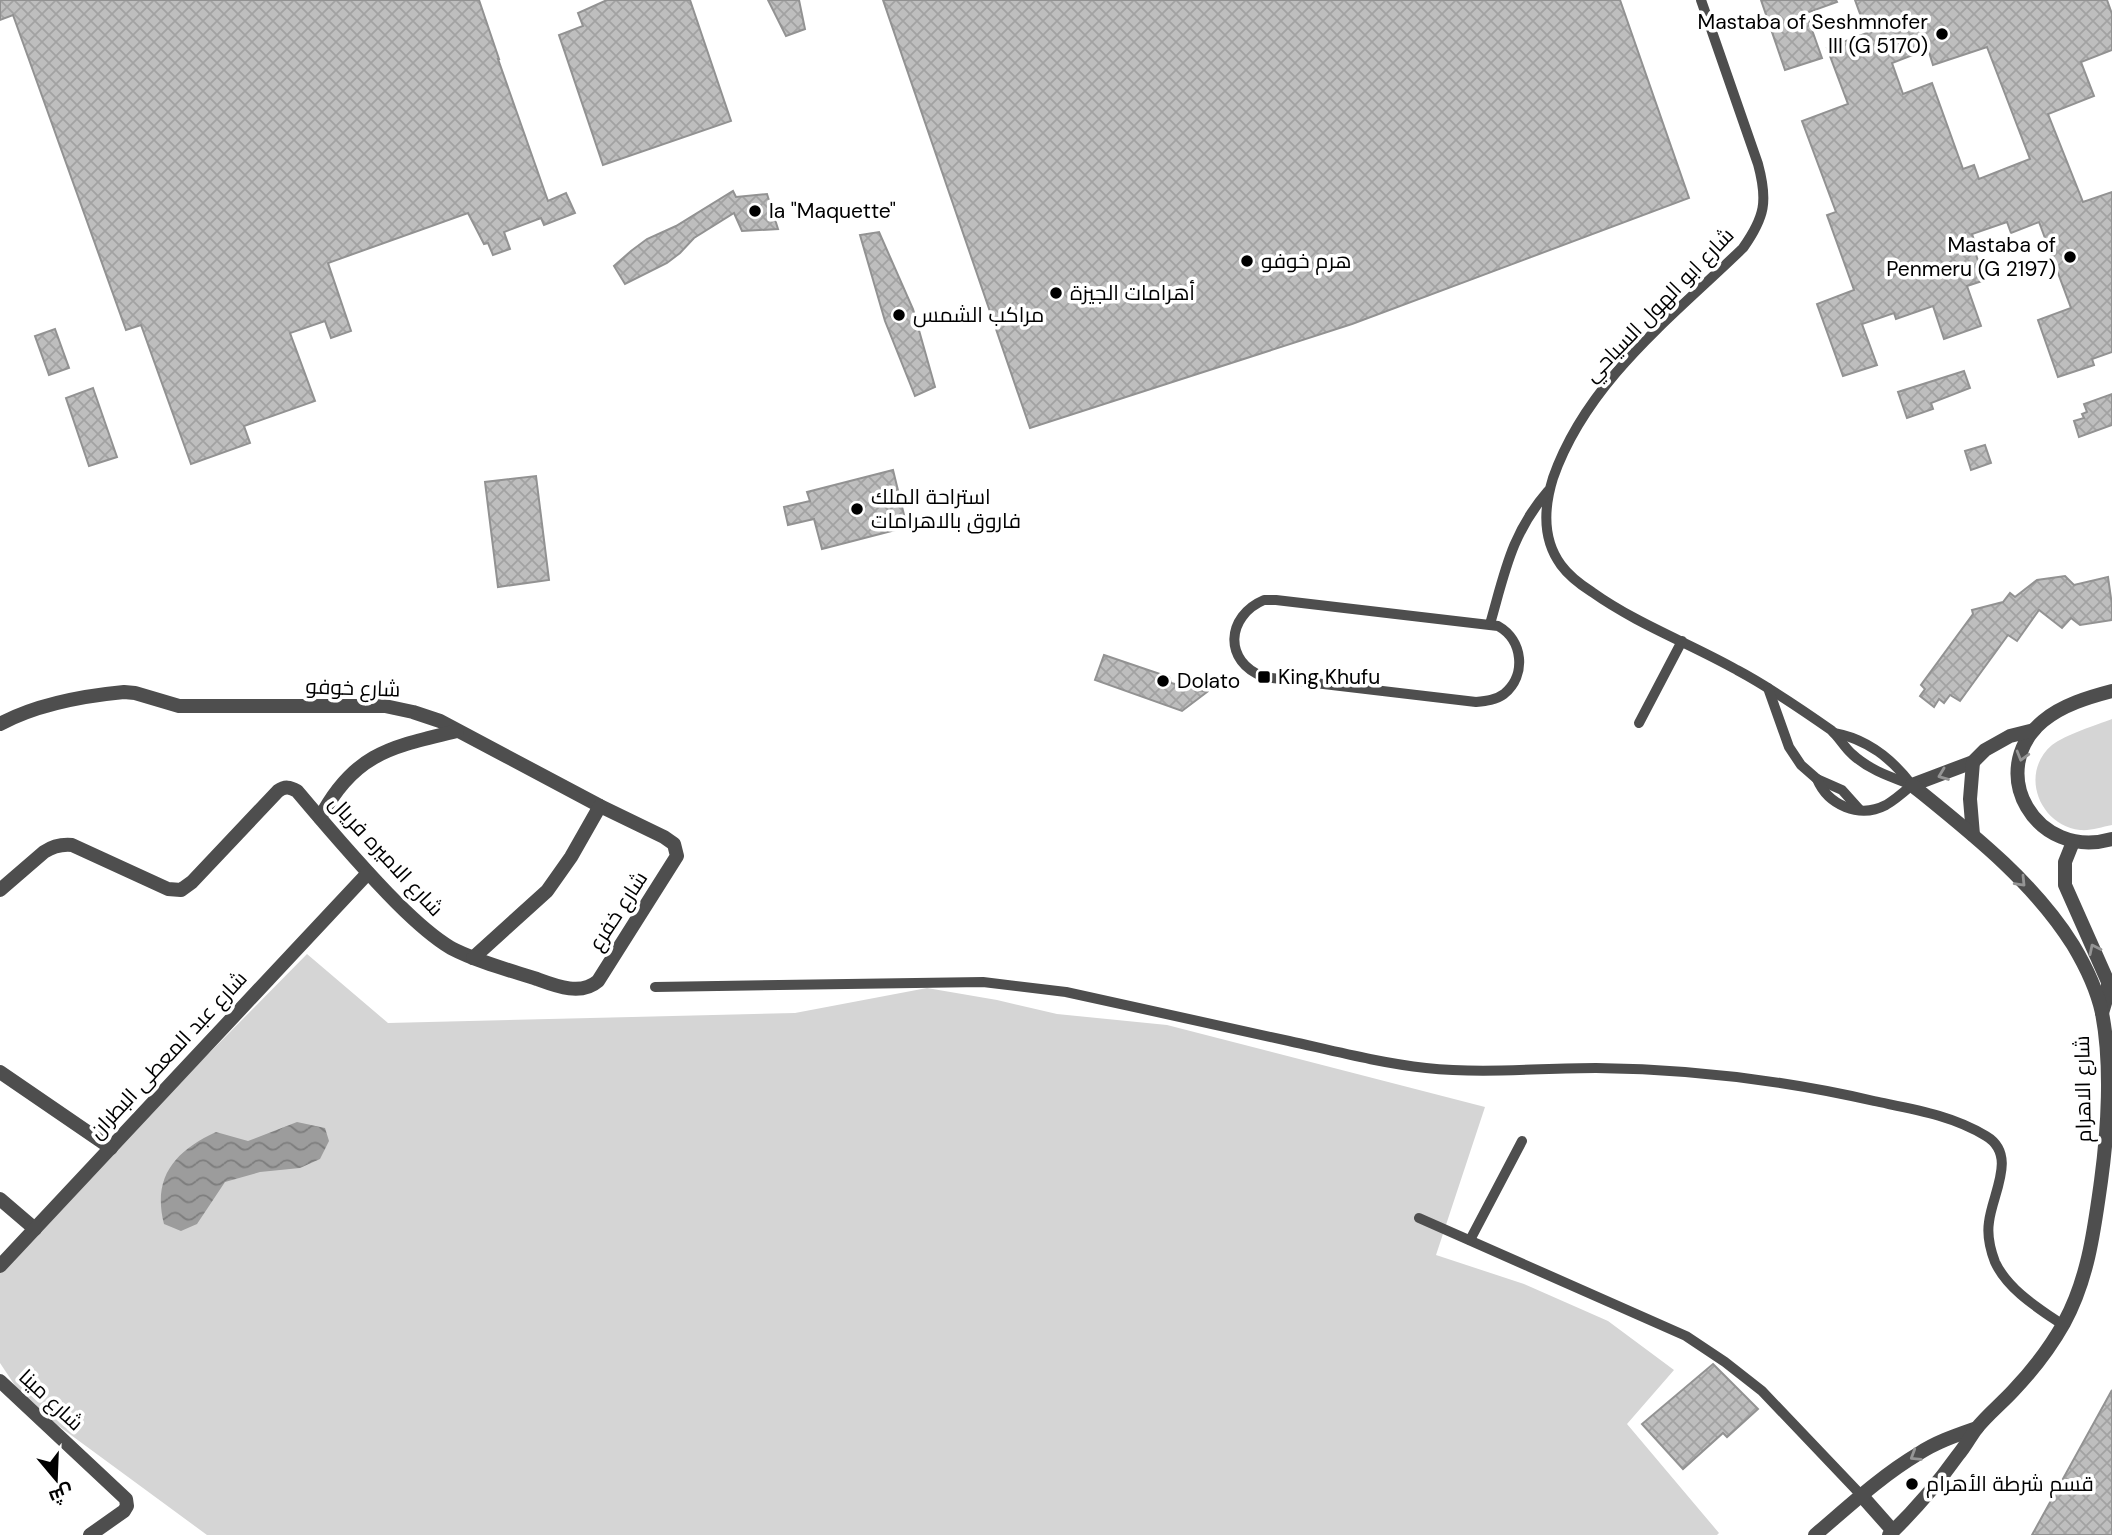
<svg xmlns="http://www.w3.org/2000/svg" width="2112" height="1535" viewBox="0 0 2112 1535" font-family="'DM Sans',Cairo,sans-serif">
	<style>
		.green { fill: #d5d5d5 }
		.water { fill: url(#water-waves) }
		.building { fill: url(#building-cross-hatch); stroke: #929292; stroke-width: 2; fill-rule: evenodd }
		.lines { fill: none; stroke-linecap: round; stroke-linejoin: round }
		.service { stroke: #4e4e4e; stroke-width: 10 }
		.minor { stroke: #4e4e4e; stroke-width: 14 }
		.oneway { stroke: #959595 }
		.poi-dot { fill: #000; stroke: #fff; stroke-width: 2.5 }
		.labels { text-anchor: middle; dominant-baseline: central; stroke-width: 7; stroke-linejoin: round; paint-order: stroke }
		.poi-label { font-size: 21px; fill: #000; stroke: #fff; text-anchor: start }
		.street-label { font-size: 21px; fill: #000; stroke: #fff }
	</style>
	<defs>
		<pattern id="water-waves" width="16" height="10" patternUnits="userSpaceOnUse" patternTransform="scale(1.75)"><rect width="16" height="10" fill="#9c9c9c"/><path d="M0 5q4-4 8 0t8 0" fill="none" stroke="#7d7d7d"/></pattern>
		<pattern id="building-cross-hatch" width="8" height="8" patternUnits="userSpaceOnUse" patternTransform="scale(1.75)"><rect width="8" height="8" fill="#bebebe"/><path d="M0 0l8 8M0 8l8-8" fill="none" stroke="#a2a2a2"/></pattern>
	</defs>
	<rect width="100%" height="100%" fill="#fff"/>
	<g class="green">
		<path d="M 2112,719 L 2112,825 C 2101,827 2091,831 2080,830 C 2039,825 2019,773 2052,745 C 2065,735 2096,725 2112,719 Z"/>
		<polygon points="307,954 388,1023 795,1013 927,988 997,1000 1057,1014 1167,1025 1485,1107 1436,1255 1524,1284 1608,1321 1674,1370 1627,1424 1719,1533 1717,1535 207,1535 26,1402 0,1363 0,1265"/>
	</g>
	<path class="water" d="M 297,1122 L 325,1128 L 329,1141 L 320,1159 L 300,1168 L 260,1172 L 225,1182 L 197,1224 L 181,1231 L 164,1224 C 152,1177 175,1151 216,1132 L 248,1141 Z"/>
	<g class="building">
		<polygon points="0,0 479,0 499,59 498,59 548,201 566,193 575,213 544,225 541,218 504,232 510,249 493,255 488,243 484,244 468,213 328,263 351,331 331,338 325,321 290,333 315,401 244,426 250,443 191,464 141,325 126,330 13,15 0,20"/>
		<polygon points="607,0 690,0 731,121 603,165 559,35 583,26 578,13"/>
		<polygon points="768,0 799,0 805,29 786,36"/>
		<polygon points="883,0 1620,0 1689,198 1352,324 1030,428"/>
		<polygon points="1761,0 1836,0 1837,2 1806,13 1822,58 1785,70"/>
		<path d="M 1855,0 L 2107,0 L 2112,14 L 2112,50 L 2081,62 L 2094,96 L 2048,114 L 2083,202 L 2112,192 L 2112,352 L 2092,359 L 2094,365 L 2058,377 L 2038,320 L 2071,308 L 2039,222 L 2011,233 L 2007,222 L 1972,234 L 1974,240 L 1971,241 L 1985,280 L 1967,286 L 1981,326 L 1944,339 L 1933,306 L 1896,319 L 1894,313 L 1862,324 L 1877,365 L 1843,376 L 1817,304 L 1854,290 L 1827,215 L 1836,212 L 1802,121 L 1848,104 L 1827,48 L 1867,33 ZM 1987,47 L 2030,159 L 1979,179 L 1974,165 L 1963,169 L 1932,83 L 1903,94 L 1892,63 L 1928,49 L 1933,65 Z"/>
		<polygon points="733,191 736,197 767,194 778,229 742,231 734,213 694,238 680,253 667,263 625,284 614,266 631,251 647,239 676,226"/>
		<polygon points="879,232 913,309 935,387 915,396 885,321 860,235"/>
		<polygon points="55,329 69,368 49,375 35,336"/>
		<polygon points="1964,371 1970,388 1931,403 1933,409 1907,418 1898,392"/>
		<polygon points="93,388 117,457 89,466 66,398"/>
		<polygon points="2112,394 2112,425 2079,437 2074,421 2084,418 2082,414 2087,412 2084,404"/>
		<polygon points="1985,445 1991,463 1971,470 1965,451"/>
		<polygon points="893,470 907,527 822,549 814,519 788,525 784,507 810,501 807,492"/>
		<polygon points="536,476 549,580 498,587 485,482"/>
		<polygon points="2065,576 2074,585 2108,577 2112,605 2112,620 2080,625 2071,618 2062,628 2039,610 2017,641 2008,635 1960,701 1950,695 1944,703 1939,699 1934,707 1920,696 1925,689 1921,685 1973,614 1972,610 2003,602 2010,593 2015,597 2037,580"/>
		<polygon points="1104,655 1169,677 1171,683 1207,692 1182,711 1095,680"/>
		<polygon points="1713,1364 1758,1409 1727,1437 1723,1433 1683,1469 1642,1424"/>
		<polygon points="2112,1390 2112,1535 2032,1535"/>
	</g>
	<g class="lines">
		<g class="service">
			<path d="M 1701,0 L 1758,164 C 1768,201 1765,217 1743,248 C 1672,317 1587,381 1553,478 C 1544,507 1542,539 1561,565 C 1569,576 1581,585 1592,592 C 1637,624 1689,643 1737,670 C 1769,687 1801,709 1831,730 C 1839,737 1844,747 1852,754 C 1869,770 1891,777 1912,785"/>
			<path d="M 1264,600 L 1276,600 L 1498,626 C 1523,640 1527,675 1504,694 C 1496,700 1486,701 1476,702 L 1264,677 C 1223,662 1226,616 1264,600 Z"/>
			<path d="M 1490,624 C 1505,572 1511,534 1548,491"/>
			<polyline points="1768,688 1789,747 1801,765 1817,779 1842,790 1859,809"/>
			<polyline points="1639,723 1682,641"/>
			<path d="M 1834,733 C 1868,739 1892,759 1912,785"/>
			<path d="M 1817,779 C 1828,805 1859,819 1886,805 C 1895,800 1904,792 1912,785"/>
			<path d="M 655,987 L 983,982 L 1066,992 C 1140,1008 1214,1024 1289,1041 C 1334,1051 1380,1063 1426,1068 C 1483,1074 1540,1068 1596,1068 C 1690,1069 1783,1080 1874,1101 C 1912,1109 1952,1115 1986,1136 C 2018,1155 1992,1194 1989,1222 C 1987,1235 1990,1249 1995,1262 C 2008,1290 2038,1308 2063,1325"/>
			<polyline points="1419,1218 1686,1336 1725,1362 1762,1391 1862,1496"/>
			<polyline points="1470,1240 1522,1141"/>
		</g>
		<g class="minor">
			<path d="M 2112,691 C 2089,697 2062,705 2043,721 C 1984,771 2036,861 2112,839"/>
			<path d="M 0,724 C 37,704 82,696 124,692 L 135,693 L 179,706 L 385,706 L 413,712 L 440,721 L 600,806 L 664,837 L 674,844 L 677,856 L 598,981 C 581,996 556,986 537,979 C 509,970 478,962 451,948 C 431,936 414,920 397,903 C 362,868 329,829 297,791 C 290,787 285,786 278,791 L 192,882 L 181,890 L 168,889 L 72,845 C 61,844 53,846 44,852 L 0,890"/>
			<polyline points="1912,785 1973,762 1985,750 2010,736 2034,730"/>
			<path d="M 320,818 C 354,753 391,747 457,731"/>
			<polyline points="1973,835 1970,799 1973,762"/>
			<polyline points="2073,842 2065,862 2065,885 2108,982 2108,993 2102,1013"/>
			<polyline points="473,958 547,891 571,857 600,806"/>
			<polyline points="0,1072 111,1148"/>
			<polyline points="0,1199 35,1229"/>
			<polyline points="0,1266 368,873"/>
			<polyline points="0,1381 126,1499 127,1506 124,1511 90,1535"/>
			<polyline points="1862,1496 1893,1531"/>
			<path d="M 1815,1535 C 1848,1507 1881,1476 1918,1454 C 1936,1442 1957,1435 1977,1428"/>
			<path d="M 1889,1535 C 1914,1511 1938,1483 1958,1455 C 1965,1447 1970,1437 1976,1429 C 1987,1415 2001,1404 2013,1391 C 2032,1371 2050,1348 2064,1323 C 2088,1279 2094,1231 2101,1181 C 2108,1130 2112,1064 2102,1013 C 2097,990 2085,965 2073,945 C 2033,881 1970,832 1912,785"/>
		</g>
	</g>
	<defs><path id="oneway-chevron" d="M-2-3.5L2.5 0L-2 3.5" fill="none" stroke-width="1.6" stroke-linecap="round" stroke-linejoin="round" transform="scale(1.75)"/></defs>
	<g class="oneway">
		<use href="#oneway-chevron" transform="translate(2022 756) rotate(106)"/>
		<use href="#oneway-chevron" transform="translate(1943 775) rotate(159)"/>
		<use href="#oneway-chevron" transform="translate(2021 882) rotate(46)"/>
		<use href="#oneway-chevron" transform="translate(2094 949) rotate(-116)"/>
		<use href="#oneway-chevron" transform="translate(1915 1456) rotate(148)"/>
	</g>
	<g class="poi-dot">
		<circle cx="1942" cy="34" r="7"/>
		<circle cx="755" cy="211" r="7"/>
		<circle cx="2070" cy="257" r="7"/>
		<circle cx="1247" cy="261" r="7"/>
		<circle cx="1056" cy="293" r="7"/>
		<circle cx="899" cy="315" r="7"/>
		<circle cx="857" cy="509" r="7"/>
		<rect x="1257" y="670" width="14" height="14" rx="3.5"/>
		<circle cx="1163" cy="681" r="7"/>
		<circle cx="1912" cy="1484" r="7"/>
	</g>
	<g class="labels">
		<g class="poi-label">
			<text x="1928" y="22" text-anchor="end">Mastaba of Seshmnofer<tspan x="1928" dy="24">III (G 5170)</tspan></text>
			<text x="769" y="211">la "Maquette"</text>
			<text x="2056" y="245" text-anchor="end">Mastaba of<tspan x="2056" dy="24">Penmeru (G 2197)</tspan></text>
			<text x="1261" y="261">هرم خوفو</text>
			<text x="1070" y="293">أهرامات الجيزة</text>
			<text x="913" y="315">مراكب الشمس</text>
			<text x="871" y="497">استراحة الملك<tspan x="871" dy="24">فاروق بالاهرامات</tspan></text>
			<text x="1278" y="677">King Khufu</text>
			<text x="1177" y="681">Dolato</text>
			<text x="1926" y="1484">قسم شرطة الأهرام</text>
		</g>
		<g class="street-label">
			<text transform="translate(1659 305) rotate(-46)">شارع ابو الهول السياحي</text>
			<text transform="translate(353 688) rotate(2)">شارع خوفو</text>
			<text transform="translate(386 856) rotate(47)">شارع الاميره فريال</text>
			<text transform="translate(618 911) rotate(-57)">شارع خفرع</text>
			<text transform="translate(168 1055) rotate(-47)">شارع عبد المعطى البطران</text>
			<text transform="translate(2083 1089) rotate(-91)">شارع الاهرام</text>
			<text transform="translate(51 1400) rotate(43)">شارع مينا</text>
		</g>
	</g>
	<g transform="translate(56 1479) rotate(161)" stroke="#ffffff" stroke-width="5" paint-order="stroke">
	<path d="M0-5L12 26L0 18L-12 26Z" fill="#000000"/>
	<text y="-10" font-size="19" font-weight="bold" text-anchor="middle" fill="#000000">ش</text>
	</g>
</svg>
